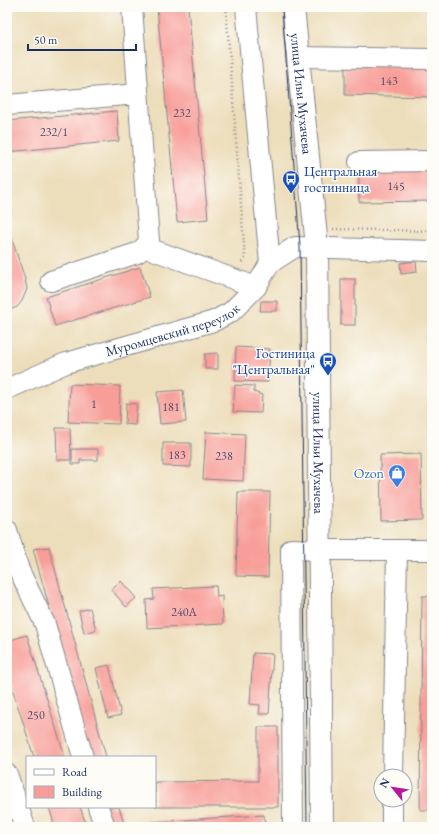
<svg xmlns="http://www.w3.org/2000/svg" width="439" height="834" viewBox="0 0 439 834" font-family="'EB Garamond',serif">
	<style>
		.building { fill: #f89d98 }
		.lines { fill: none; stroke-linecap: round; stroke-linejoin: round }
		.minor-casing { stroke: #84868c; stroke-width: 22 }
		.major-casing { stroke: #84868c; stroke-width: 24 }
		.path { stroke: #84868c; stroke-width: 2.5; stroke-dasharray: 1 3; stroke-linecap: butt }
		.minor { stroke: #fff; stroke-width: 20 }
		.major { stroke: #fff; stroke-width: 22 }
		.tram { stroke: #1b2f5e; stroke-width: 1 }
		.labels { text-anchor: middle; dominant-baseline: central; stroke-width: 3; stroke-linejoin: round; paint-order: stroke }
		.number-label { font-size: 12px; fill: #524a6c }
		.street-label { font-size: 14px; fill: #1b2f5e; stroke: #fdfcf7 }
		.transit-label { font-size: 14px; fill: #164399; stroke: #fdfcf7; text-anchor: start }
		.shop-label { font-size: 14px; fill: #366cbe; stroke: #fdfcf7; text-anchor: end }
	</style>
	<rect width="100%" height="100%" fill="#fdfcf7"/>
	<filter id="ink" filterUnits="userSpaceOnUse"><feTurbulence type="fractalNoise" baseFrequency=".025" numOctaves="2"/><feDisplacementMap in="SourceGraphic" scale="8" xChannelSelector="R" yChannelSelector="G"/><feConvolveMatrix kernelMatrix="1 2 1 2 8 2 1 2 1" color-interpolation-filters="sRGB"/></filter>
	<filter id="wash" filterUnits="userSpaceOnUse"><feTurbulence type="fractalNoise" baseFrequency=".012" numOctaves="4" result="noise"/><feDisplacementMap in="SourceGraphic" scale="16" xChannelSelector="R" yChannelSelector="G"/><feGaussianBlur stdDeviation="0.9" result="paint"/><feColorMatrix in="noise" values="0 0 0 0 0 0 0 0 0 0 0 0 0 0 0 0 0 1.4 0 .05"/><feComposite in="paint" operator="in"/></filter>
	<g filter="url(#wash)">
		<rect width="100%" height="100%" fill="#eddebb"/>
		<g id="blocks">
			<g class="building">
				<polygon points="157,7 188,7 208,219 177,222"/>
				<polygon points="345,65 432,67 432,97 345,95"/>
				<polygon points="117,111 119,141 7,152 7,121"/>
				<polygon points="432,170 432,201 359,202 359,171"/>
				<polygon points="7,224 25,279 27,289 22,301 17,307 9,310 7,310"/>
				<polygon points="416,261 417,272 401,274 400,263"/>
				<polygon points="140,267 150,297 55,326 46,297"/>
				<rect x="341" y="279" width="14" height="46"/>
				<polygon points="261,301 277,301 277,311 260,311"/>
				<polygon points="236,347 270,349 268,382 235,381"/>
				<polygon points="218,353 218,369 205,369 205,354"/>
				<polygon points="70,384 120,386 119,424 68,422"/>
				<polygon points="235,385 254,386 254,392 262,395 261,413 233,412"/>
				<polygon points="183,390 186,422 160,424 157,392"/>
				<polygon points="126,403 137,404 135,425 125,424"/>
				<polygon points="56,428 70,428 71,460 57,460"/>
				<polygon points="206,432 245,434 243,481 203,479"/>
				<polygon points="163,443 191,443 191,467 163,466"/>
				<polygon points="72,449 98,449 98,460 80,460 80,464 72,464"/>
				<polygon points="421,454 422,520 381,521 380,455"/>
				<polygon points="238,492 270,492 268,577 236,576"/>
				<polygon points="49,547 106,757 91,757 33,549"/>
				<polygon points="121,581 136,598 126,607 111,589"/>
				<polygon points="216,586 217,597 222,596 223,624 147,628 146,600 154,599 153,589"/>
				<polygon points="422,596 432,596 432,810 420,810"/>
				<polygon points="90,608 96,630 84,633 79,611"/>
				<polygon points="27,635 65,757 34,757 7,672 7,641"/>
				<polygon points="253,653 273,654 269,714 259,714 260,705 250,704"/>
				<polygon points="109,665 121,715 108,718 96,668"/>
				<polygon points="258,727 278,727 278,807 155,807 155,782 258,781"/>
				<polygon points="49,807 80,807 87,827 55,827"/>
				<polygon points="105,807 119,807 125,827 111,827"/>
				<polygon points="264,815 265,827 153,827 151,822"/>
			</g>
		</g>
	</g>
	<g filter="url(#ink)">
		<use href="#blocks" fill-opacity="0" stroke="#84868c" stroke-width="1"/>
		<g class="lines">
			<g class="minor-casing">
				<g id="minor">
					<polyline points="246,7 270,263"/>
					<polyline points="298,57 432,59"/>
					<polyline points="7,105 138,94"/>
					<polyline points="359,162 432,161"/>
					<polyline points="145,247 256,287"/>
					<polyline points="51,281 137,253 145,247 149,241 132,7"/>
					<path id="s1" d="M 7,389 L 66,363 L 214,321 L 231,312 L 256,287 L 270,263 L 295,247 L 432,251"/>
					<polyline points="7,530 19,570 45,624 83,757"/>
					<polyline points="7,774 25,827"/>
					<polyline points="393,776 397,550"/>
					<polyline points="98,807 105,827"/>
					<polyline points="293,827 291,549 320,550 432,550"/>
					<polyline points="392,827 392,800"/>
				</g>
			</g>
			<g class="major-casing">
				<g id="major">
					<path id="s2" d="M 293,7 L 317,247 L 322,827"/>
				</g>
			</g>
			<g class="path">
				<polyline points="226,7 245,258 241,264"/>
				<polyline points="333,229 432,231"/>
			</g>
			<use href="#minor" class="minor"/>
			<use href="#major" class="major"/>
			<polyline class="tram" points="282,7 300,246 307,827"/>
		</g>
	</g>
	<defs>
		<g id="bus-pin" transform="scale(0.9)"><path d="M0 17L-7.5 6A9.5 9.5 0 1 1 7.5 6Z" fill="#1a4fb4" stroke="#fdfcf7"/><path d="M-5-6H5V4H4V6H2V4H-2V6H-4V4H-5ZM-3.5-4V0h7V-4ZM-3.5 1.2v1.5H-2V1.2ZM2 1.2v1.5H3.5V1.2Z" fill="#fff"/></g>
		<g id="shop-pin" transform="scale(0.9)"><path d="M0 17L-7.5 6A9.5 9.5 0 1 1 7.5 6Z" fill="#3f7fe0" stroke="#fdfcf7"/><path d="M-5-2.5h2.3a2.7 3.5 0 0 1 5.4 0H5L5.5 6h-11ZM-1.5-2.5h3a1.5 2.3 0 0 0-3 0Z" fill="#fff"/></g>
	</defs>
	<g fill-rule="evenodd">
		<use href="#bus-pin" x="291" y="179"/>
		<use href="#bus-pin" x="328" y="361"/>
		<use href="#shop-pin" x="397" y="473"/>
	</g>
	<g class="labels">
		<g class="number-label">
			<text x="389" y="81">143</text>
			<text x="182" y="113">232</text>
			<text x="54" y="132">232/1</text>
			<text x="396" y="186">145</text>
			<text x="94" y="404">1</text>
			<text x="171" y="407">181</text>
			<text x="177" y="455">183</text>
			<text x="224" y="456">238</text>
			<text x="184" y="612">240А</text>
			<text x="36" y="715">250</text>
		</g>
		<g class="street-label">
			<text stroke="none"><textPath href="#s2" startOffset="87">улица Ильи Мухачева</textPath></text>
			<text stroke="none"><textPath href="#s1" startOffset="176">Муромцевский переулок</textPath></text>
			<text stroke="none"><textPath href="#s2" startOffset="447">улица Ильи Мухачева</textPath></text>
		</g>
		<g class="transit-label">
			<text x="304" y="171">Центральная<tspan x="304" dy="16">гостинница</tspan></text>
			<text x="315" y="353" text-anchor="end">Гостиница<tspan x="315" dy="16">"Центральная"</tspan></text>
		</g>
		<g class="shop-label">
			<text x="384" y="473">Ozon</text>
		</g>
	</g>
	<rect width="439" height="834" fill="none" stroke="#fdfcf7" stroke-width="24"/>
	<rect x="26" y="756" width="130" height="52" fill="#fdfcf7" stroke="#a3aaba"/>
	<rect x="34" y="769" width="20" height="6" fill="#ffffff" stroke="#a3aaba"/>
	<text x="62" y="776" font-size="12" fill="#1b2f5e">Road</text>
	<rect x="34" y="786" width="20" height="12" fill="#f89d98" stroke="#a3aaba"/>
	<text x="62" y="796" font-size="12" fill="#1b2f5e">Building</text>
	<g transform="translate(393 788) rotate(300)"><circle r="19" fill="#fdfcf7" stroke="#a3aaba"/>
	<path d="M0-3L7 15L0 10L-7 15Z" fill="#b5179e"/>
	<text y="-6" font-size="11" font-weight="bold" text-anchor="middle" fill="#1b2f5e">N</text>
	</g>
	<path d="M28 44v6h108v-6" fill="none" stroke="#1b2f5e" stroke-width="2"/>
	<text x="34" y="44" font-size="12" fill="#1b2f5e" stroke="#fdfcf7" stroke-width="3" paint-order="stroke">50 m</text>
</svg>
